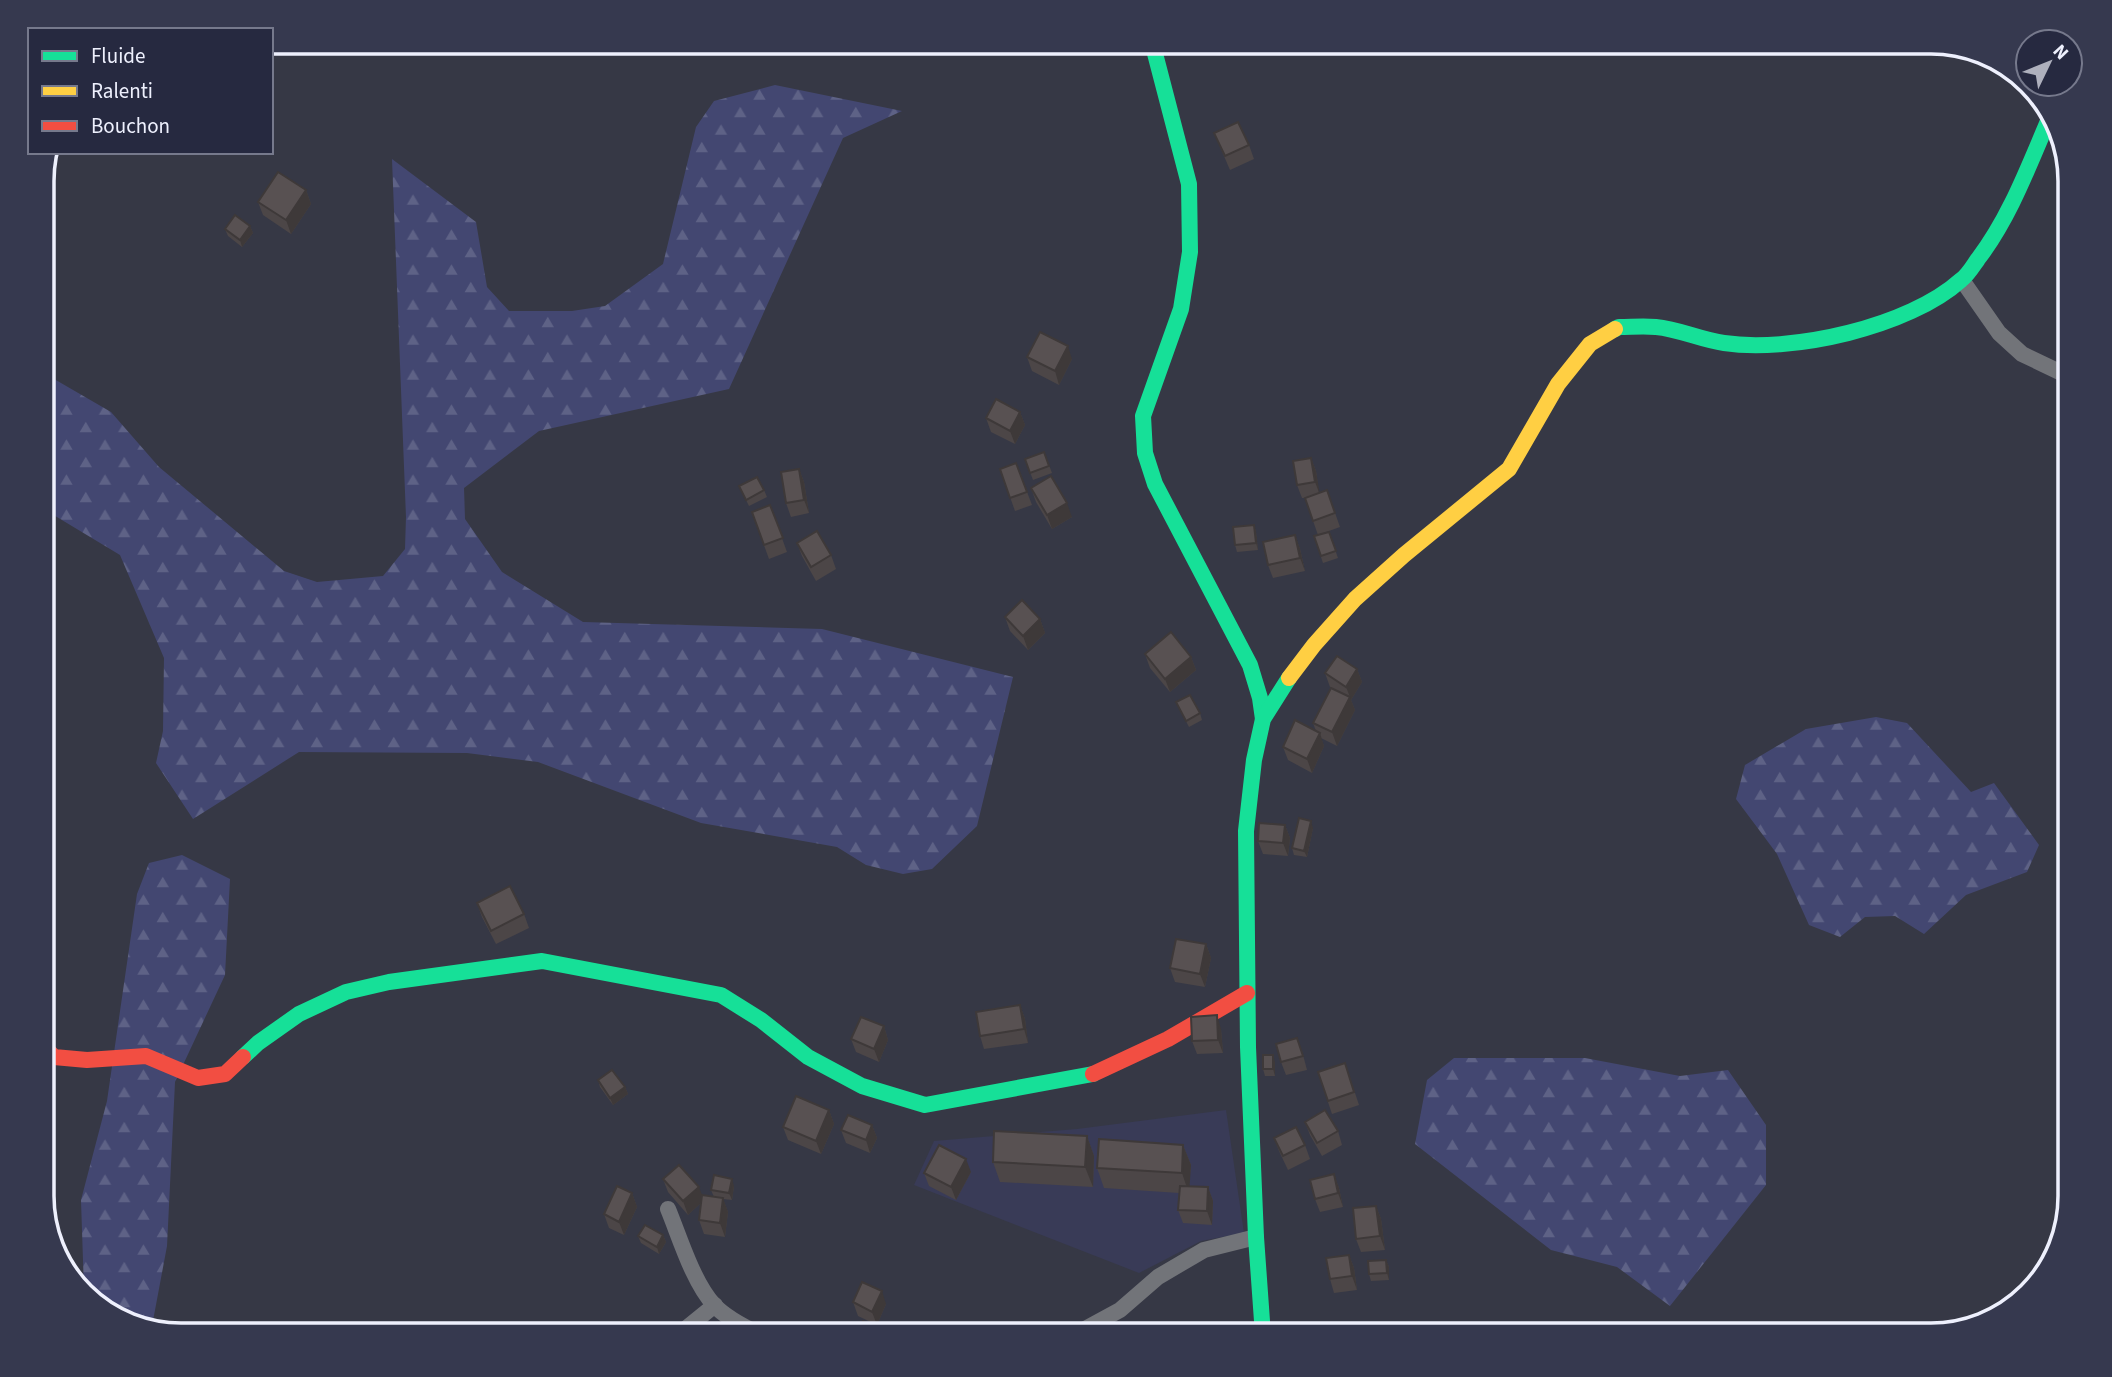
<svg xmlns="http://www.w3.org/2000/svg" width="2112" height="1377" viewBox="0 0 2112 1377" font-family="'Source Sans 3',sans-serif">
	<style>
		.built { fill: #393b57 }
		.forest { fill: url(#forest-firs) }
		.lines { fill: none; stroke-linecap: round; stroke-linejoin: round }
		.street { stroke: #727479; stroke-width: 16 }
		.fast { stroke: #16e098; stroke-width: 16 }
		.slow { stroke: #ffcf43; stroke-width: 16 }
		.jam { stroke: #f24e42; stroke-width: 16 }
		.wall { fill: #4c4647 }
		.shaded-wall { fill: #3e3939 }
		.building { fill: #585152; stroke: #3e3939; stroke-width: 2 }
		.rim { fill: none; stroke: #eef0fd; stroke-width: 3.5 }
	</style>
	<defs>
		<pattern id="forest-firs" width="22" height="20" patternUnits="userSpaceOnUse" patternTransform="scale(1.75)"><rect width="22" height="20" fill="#434771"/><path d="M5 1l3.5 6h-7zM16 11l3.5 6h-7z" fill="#5e6286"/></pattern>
	</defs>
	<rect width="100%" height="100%" fill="#363845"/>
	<polygon class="built" points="1226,1110 1244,1233 1201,1241 1139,1273 914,1185 934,1141 1077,1129"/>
	<g class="forest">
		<polygon points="775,85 902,111 843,138 729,389 539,431 464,488 465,519 502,572 583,622 822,629 1013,677 977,826 932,869 903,874 866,865 837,847 701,823 538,762 467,753 299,752 193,819 156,763 163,731 164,658 120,555 42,508 42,372 111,412 159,467 284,571 317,582 383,576 405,549 406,517 392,159 476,222 487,287 509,311 572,311 605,306 663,264 696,127 714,101"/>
		<polygon points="1876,717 1907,723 1971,792 1994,783 2039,845 2027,872 1966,895 1924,934 1895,916 1865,917 1840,937 1809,925 1777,854 1736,799 1745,765 1806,729"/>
		<path d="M 42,819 L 49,824 C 52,841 50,851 42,866 Z"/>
		<polygon points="182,855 230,879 225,975 175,1082 167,1246 152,1326 104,1312 84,1290 81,1200 107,1101 137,894 149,863"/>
		<polygon points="1454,1058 1585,1058 1680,1076 1728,1070 1766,1125 1766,1185 1670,1306 1617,1267 1551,1250 1415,1144 1427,1080"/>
	</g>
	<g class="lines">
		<g class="street">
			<polyline points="1962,280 1999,333 2022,354 2070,377"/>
			<path d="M 668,1209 C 680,1238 693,1282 714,1305 C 726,1318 746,1328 761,1335"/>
			<polyline points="678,1335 715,1305"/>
			<polyline points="1074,1335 1120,1310 1158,1277 1204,1250 1256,1237"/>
		</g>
		<g class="fast">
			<polyline points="1152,42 1189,184 1190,252 1181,309 1143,416 1145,453 1155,484 1250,665 1260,698 1263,719"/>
			<path d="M 1615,329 L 1619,327 C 1631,327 1644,326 1656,327 C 1679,329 1701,340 1724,343 C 1792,353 1909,327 1961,280 C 1968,275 1973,266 1978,259 C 2011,216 2030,162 2052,112"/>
			<polyline points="243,1057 258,1043 299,1014 346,992 389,982 542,961 721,995 761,1020 808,1057 862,1086 925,1105 1093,1074"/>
			<polyline points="1263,1335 1256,1237 1248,1047 1246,831 1254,760 1263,719 1289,678"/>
		</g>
		<polyline class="slow" points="1289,678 1314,645 1355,599 1404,555 1509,469 1558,384 1590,344 1615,329"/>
		<g class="jam">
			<polyline points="42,1045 54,1057 87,1060 146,1056 198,1078 225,1074 243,1057"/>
			<polyline points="1093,1074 1168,1039 1247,993"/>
		</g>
	</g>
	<g class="wall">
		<polygon points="1214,133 1249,145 1254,159 1230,170"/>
		<polygon points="306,190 311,204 291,234 263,215 258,202"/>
		<polygon points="250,226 253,233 242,247 228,236 225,229"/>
		<polygon points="1027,357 1072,359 1059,385 1032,371"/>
		<polygon points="1020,412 1025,425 1015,444 991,432 986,418"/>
		<polygon points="1044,452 1052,473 1033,480 1025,459"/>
		<polygon points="1311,458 1316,471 1319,493 1327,490 1340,527 1318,535 1305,498 1302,498 1297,485"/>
		<polygon points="1016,463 1032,505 1015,511 1000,469"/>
		<polygon points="799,469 804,482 809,513 791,517 786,503"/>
		<polygon points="2070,471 2070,505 2068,505 2063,491"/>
		<polygon points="739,486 764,490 767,497 749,506"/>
		<polygon points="1031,488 1072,517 1052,529 1036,502"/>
		<polygon points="770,505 787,552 769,559 752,512"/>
		<polygon points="1254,525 1256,532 1258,550 1237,552 1235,545"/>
		<polygon points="1329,532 1338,558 1323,563 1314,536"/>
		<polygon points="1295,535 1300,549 1305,571 1273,578 1268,565"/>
		<polygon points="797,543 831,555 836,569 816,581 802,556"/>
		<polygon points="1005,617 1040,619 1045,633 1028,650 1010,631"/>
		<polygon points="1145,654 1191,657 1196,670 1170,692 1150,668"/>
		<polygon points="1357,669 1362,682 1351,700 1355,710 1337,746 1321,738 1324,746 1312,773 1288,760 1283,747 1316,731 1313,723 1333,689 1330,687 1325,673"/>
		<polygon points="1176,702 1200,713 1202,720 1189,727"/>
		<polygon points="1285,825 1290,838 1288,856 1263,854 1258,841"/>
		<polygon points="1313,828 1307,857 1294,855 1292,848"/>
		<polygon points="477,903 524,914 529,928 496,944 482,917"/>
		<polygon points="1206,944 1211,958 1205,987 1175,982 1170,968"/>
		<polygon points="1020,1005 1025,1019 1028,1043 984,1049 980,1036"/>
		<polygon points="884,1026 888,1040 879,1062 856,1052 851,1039"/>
		<polygon points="1221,1029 1223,1053 1197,1054 1192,1041"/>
		<polygon points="1302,1051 1307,1070 1286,1075 1281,1062"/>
		<polygon points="1275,1062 1275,1076 1265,1076 1263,1069"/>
		<polygon points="1345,1063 1359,1105 1332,1114 1318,1072"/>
		<polygon points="598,1080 625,1087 628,1094 613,1105 600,1087"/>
		<polygon points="829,1110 834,1124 821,1154 788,1140 783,1127"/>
		<polygon points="1305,1122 1338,1131 1342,1145 1322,1156 1310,1135"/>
		<polygon points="872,1125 877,1138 870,1153 846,1143 841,1130"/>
		<polygon points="1087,1136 1094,1156 1093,1187 1000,1182 993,1162"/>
		<polygon points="1274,1138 1305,1145 1310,1159 1288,1170 1279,1151"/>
		<polygon points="1183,1145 1191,1165 1189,1186 1208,1187 1213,1201 1212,1225 1183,1223 1178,1210 1179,1193 1104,1188 1097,1168"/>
		<polygon points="971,1172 956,1200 929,1186 924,1173"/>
		<polygon points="1334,1174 1339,1188 1343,1207 1320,1212 1315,1199"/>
		<polygon points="663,1179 702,1197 714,1197 711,1190 734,1186 732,1200 723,1199 728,1212 725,1237 704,1234 699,1220 702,1202 688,1215 668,1192"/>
		<polygon points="632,1193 637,1207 624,1235 609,1228 604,1214"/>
		<polygon points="1376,1206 1381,1219 1385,1250 1361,1252 1356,1239"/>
		<polygon points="663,1235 666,1242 659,1254 641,1243 638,1236"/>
		<polygon points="1349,1255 1354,1268 1357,1290 1334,1293 1330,1279"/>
		<polygon points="1386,1260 1389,1267 1389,1280 1371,1281 1369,1274"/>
		<polygon points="853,1302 886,1304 877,1325 858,1316"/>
	</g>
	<g class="shaded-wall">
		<polygon points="306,190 311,204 291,234 286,220"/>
		<polygon points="250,226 253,233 242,247 240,240"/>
		<polygon points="1068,346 1072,359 1059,385 1055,371"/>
		<polygon points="1020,412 1025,425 1015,444 1010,431"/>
		<polygon points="1311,458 1316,471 1320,495 1315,482"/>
		<polygon points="799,469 804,482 809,513 804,500"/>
		<polygon points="1067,503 1072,517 1052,529 1047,515"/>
		<polygon points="1254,525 1256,532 1258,550 1256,543"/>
		<polygon points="1295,535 1300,549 1305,571 1300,558"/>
		<polygon points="1040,619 1045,633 1028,650 1023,636"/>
		<polygon points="1191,657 1196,670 1170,692 1165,679"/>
		<polygon points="1357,669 1362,682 1351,700 1355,710 1337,746 1332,732 1350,697 1346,687"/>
		<polygon points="1320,733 1324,746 1312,773 1307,759"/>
		<polygon points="1311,821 1313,828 1307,857 1304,851"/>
		<polygon points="1285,825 1290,838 1288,856 1283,843"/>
		<polygon points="1206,944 1211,958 1205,987 1200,974"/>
		<polygon points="1020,1005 1025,1019 1028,1043 1024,1029"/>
		<polygon points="1217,1015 1221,1029 1223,1053 1218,1040"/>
		<polygon points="884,1026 888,1040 879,1062 874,1049"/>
		<polygon points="1273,1055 1275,1062 1275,1076 1273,1069"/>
		<polygon points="625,1087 628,1094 613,1105 610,1098"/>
		<polygon points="829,1110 834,1124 821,1154 816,1141"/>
		<polygon points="872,1125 877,1138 870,1153 866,1140"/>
		<polygon points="1087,1136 1094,1156 1093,1187 1085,1167"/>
		<polygon points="1183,1145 1191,1165 1189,1194 1182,1173"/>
		<polygon points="966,1159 971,1172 956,1200 951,1187"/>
		<polygon points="1334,1174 1339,1188 1343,1207 1338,1193"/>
		<polygon points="732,1179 734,1186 732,1200 729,1193"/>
		<polygon points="699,1187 704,1200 688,1215 683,1201"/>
		<polygon points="1208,1187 1213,1201 1212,1225 1207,1211"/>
		<polygon points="632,1193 637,1207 624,1235 619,1222"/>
		<polygon points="723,1198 728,1212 725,1237 720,1223"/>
		<polygon points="1376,1206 1381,1219 1385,1250 1380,1236"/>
		<polygon points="663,1235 666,1242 659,1254 657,1247"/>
		<polygon points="1349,1255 1354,1268 1357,1290 1352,1276"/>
		<polygon points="1386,1260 1389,1267 1389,1280 1387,1273"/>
		<polygon points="882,1291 886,1304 877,1325 872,1312"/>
	</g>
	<g class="building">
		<polygon points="1238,122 1249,145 1225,156 1214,133"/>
		<polygon points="278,172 306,190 286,220 258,202"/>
		<polygon points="235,215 250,226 240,240 225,229"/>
		<polygon points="1040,332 1068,346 1055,371 1027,357"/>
		<polygon points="996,399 1020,412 1010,431 986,418"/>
		<polygon points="1044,452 1049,466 1030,473 1025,459"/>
		<polygon points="1311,458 1315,482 1297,485 1293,461"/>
		<polygon points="1016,463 1027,492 1010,498 1000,469"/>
		<polygon points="799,469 804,500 786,503 781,472"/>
		<polygon points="2070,471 2070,494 2063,491"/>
		<polygon points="1051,476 1067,503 1047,515 1031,488"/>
		<polygon points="757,477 764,490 746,500 739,486"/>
		<polygon points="1327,490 1335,513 1313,521 1305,498"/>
		<polygon points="770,505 783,538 764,545 752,512"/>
		<polygon points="1254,525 1256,543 1235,545 1233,527"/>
		<polygon points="817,531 831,555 811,567 797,543"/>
		<polygon points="1329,532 1336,551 1321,556 1314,536"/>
		<polygon points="1295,535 1300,558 1268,565 1263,542"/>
		<polygon points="1022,600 1040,619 1023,636 1005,617"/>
		<polygon points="1171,632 1191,657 1165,679 1145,654"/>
		<polygon points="1337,656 1357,669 1346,687 1325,673"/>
		<polygon points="1331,688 1350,697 1332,732 1313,723"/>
		<polygon points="1190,695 1200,713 1186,721 1176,702"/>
		<polygon points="1295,720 1320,733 1307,759 1283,747"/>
		<polygon points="1299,818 1311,821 1304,851 1292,848"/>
		<polygon points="1259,823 1285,825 1283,843 1258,841"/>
		<polygon points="510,886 524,914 491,931 477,903"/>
		<polygon points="1176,939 1206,944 1200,974 1170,968"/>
		<polygon points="1020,1005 1024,1029 980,1036 976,1012"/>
		<polygon points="1217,1015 1218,1040 1192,1041 1191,1017"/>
		<polygon points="861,1017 884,1026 874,1049 851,1039"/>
		<polygon points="1297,1038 1303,1056 1281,1062 1276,1044"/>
		<rect x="1263" y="1055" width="10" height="14"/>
		<polygon points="1345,1063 1354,1092 1328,1101 1318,1072"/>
		<polygon points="612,1070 625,1087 610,1098 598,1080"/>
		<polygon points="796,1096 829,1110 816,1141 783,1127"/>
		<polygon points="1325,1110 1338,1131 1317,1143 1305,1122"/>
		<polygon points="848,1115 872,1125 866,1140 841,1130"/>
		<polygon points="1296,1127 1305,1145 1283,1156 1274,1138"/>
		<polygon points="994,1131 1087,1136 1085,1167 993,1162"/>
		<polygon points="1099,1139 1183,1145 1182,1173 1097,1168"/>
		<polygon points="939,1145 966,1159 951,1187 924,1173"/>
		<polygon points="679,1165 699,1187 683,1201 663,1179"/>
		<polygon points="1334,1174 1338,1193 1315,1199 1310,1180"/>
		<polygon points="714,1175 732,1179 729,1193 711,1190"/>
		<polygon points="617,1186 632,1193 619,1222 604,1214"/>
		<polygon points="1180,1186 1208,1187 1207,1211 1178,1210"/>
		<polygon points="702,1195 723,1198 720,1223 699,1220"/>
		<polygon points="1376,1206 1380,1236 1356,1239 1353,1208"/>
		<polygon points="645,1225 663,1235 657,1247 638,1236"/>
		<polygon points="1349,1255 1352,1276 1330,1279 1326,1258"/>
		<polygon points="1386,1260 1387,1273 1369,1274 1368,1261"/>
		<polygon points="862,1282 882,1291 872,1312 853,1302"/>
		<polygon points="863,1321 892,1335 856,1335"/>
		<polygon points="1091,1330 1106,1335 1089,1335"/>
	</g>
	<path d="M0 0H2112V1377H0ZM181 54H1931A127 127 0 0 1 2058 181V1196A127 127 0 0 1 1931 1323H181A127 127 0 0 1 54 1196V181A127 127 0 0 1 181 54Z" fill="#36394f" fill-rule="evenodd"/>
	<path class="rim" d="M181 54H1931A127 127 0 0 1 2058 181V1196A127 127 0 0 1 1931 1323H181A127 127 0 0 1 54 1196V181A127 127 0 0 1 181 54Z"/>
	<rect x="28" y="28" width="245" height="126" fill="#262940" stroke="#76798c" stroke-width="2"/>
	<rect x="42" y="51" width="35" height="10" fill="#16e098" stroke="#76798c" stroke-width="2"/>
	<text x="91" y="63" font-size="21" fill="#eef0fd">Fluide</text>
	<rect x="42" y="86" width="35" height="10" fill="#ffcf43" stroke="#76798c" stroke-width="2"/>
	<text x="91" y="98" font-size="21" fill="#eef0fd">Ralenti</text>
	<rect x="42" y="121" width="35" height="10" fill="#f24e42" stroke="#76798c" stroke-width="2"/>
	<text x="91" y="133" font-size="21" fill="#eef0fd">Bouchon</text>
	<g transform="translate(2049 63) rotate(47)"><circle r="33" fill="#262940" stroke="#76798c" stroke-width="2"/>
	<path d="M0-5L12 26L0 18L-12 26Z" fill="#aeb0bd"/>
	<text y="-10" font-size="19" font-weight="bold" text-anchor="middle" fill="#eef0fd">N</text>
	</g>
</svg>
